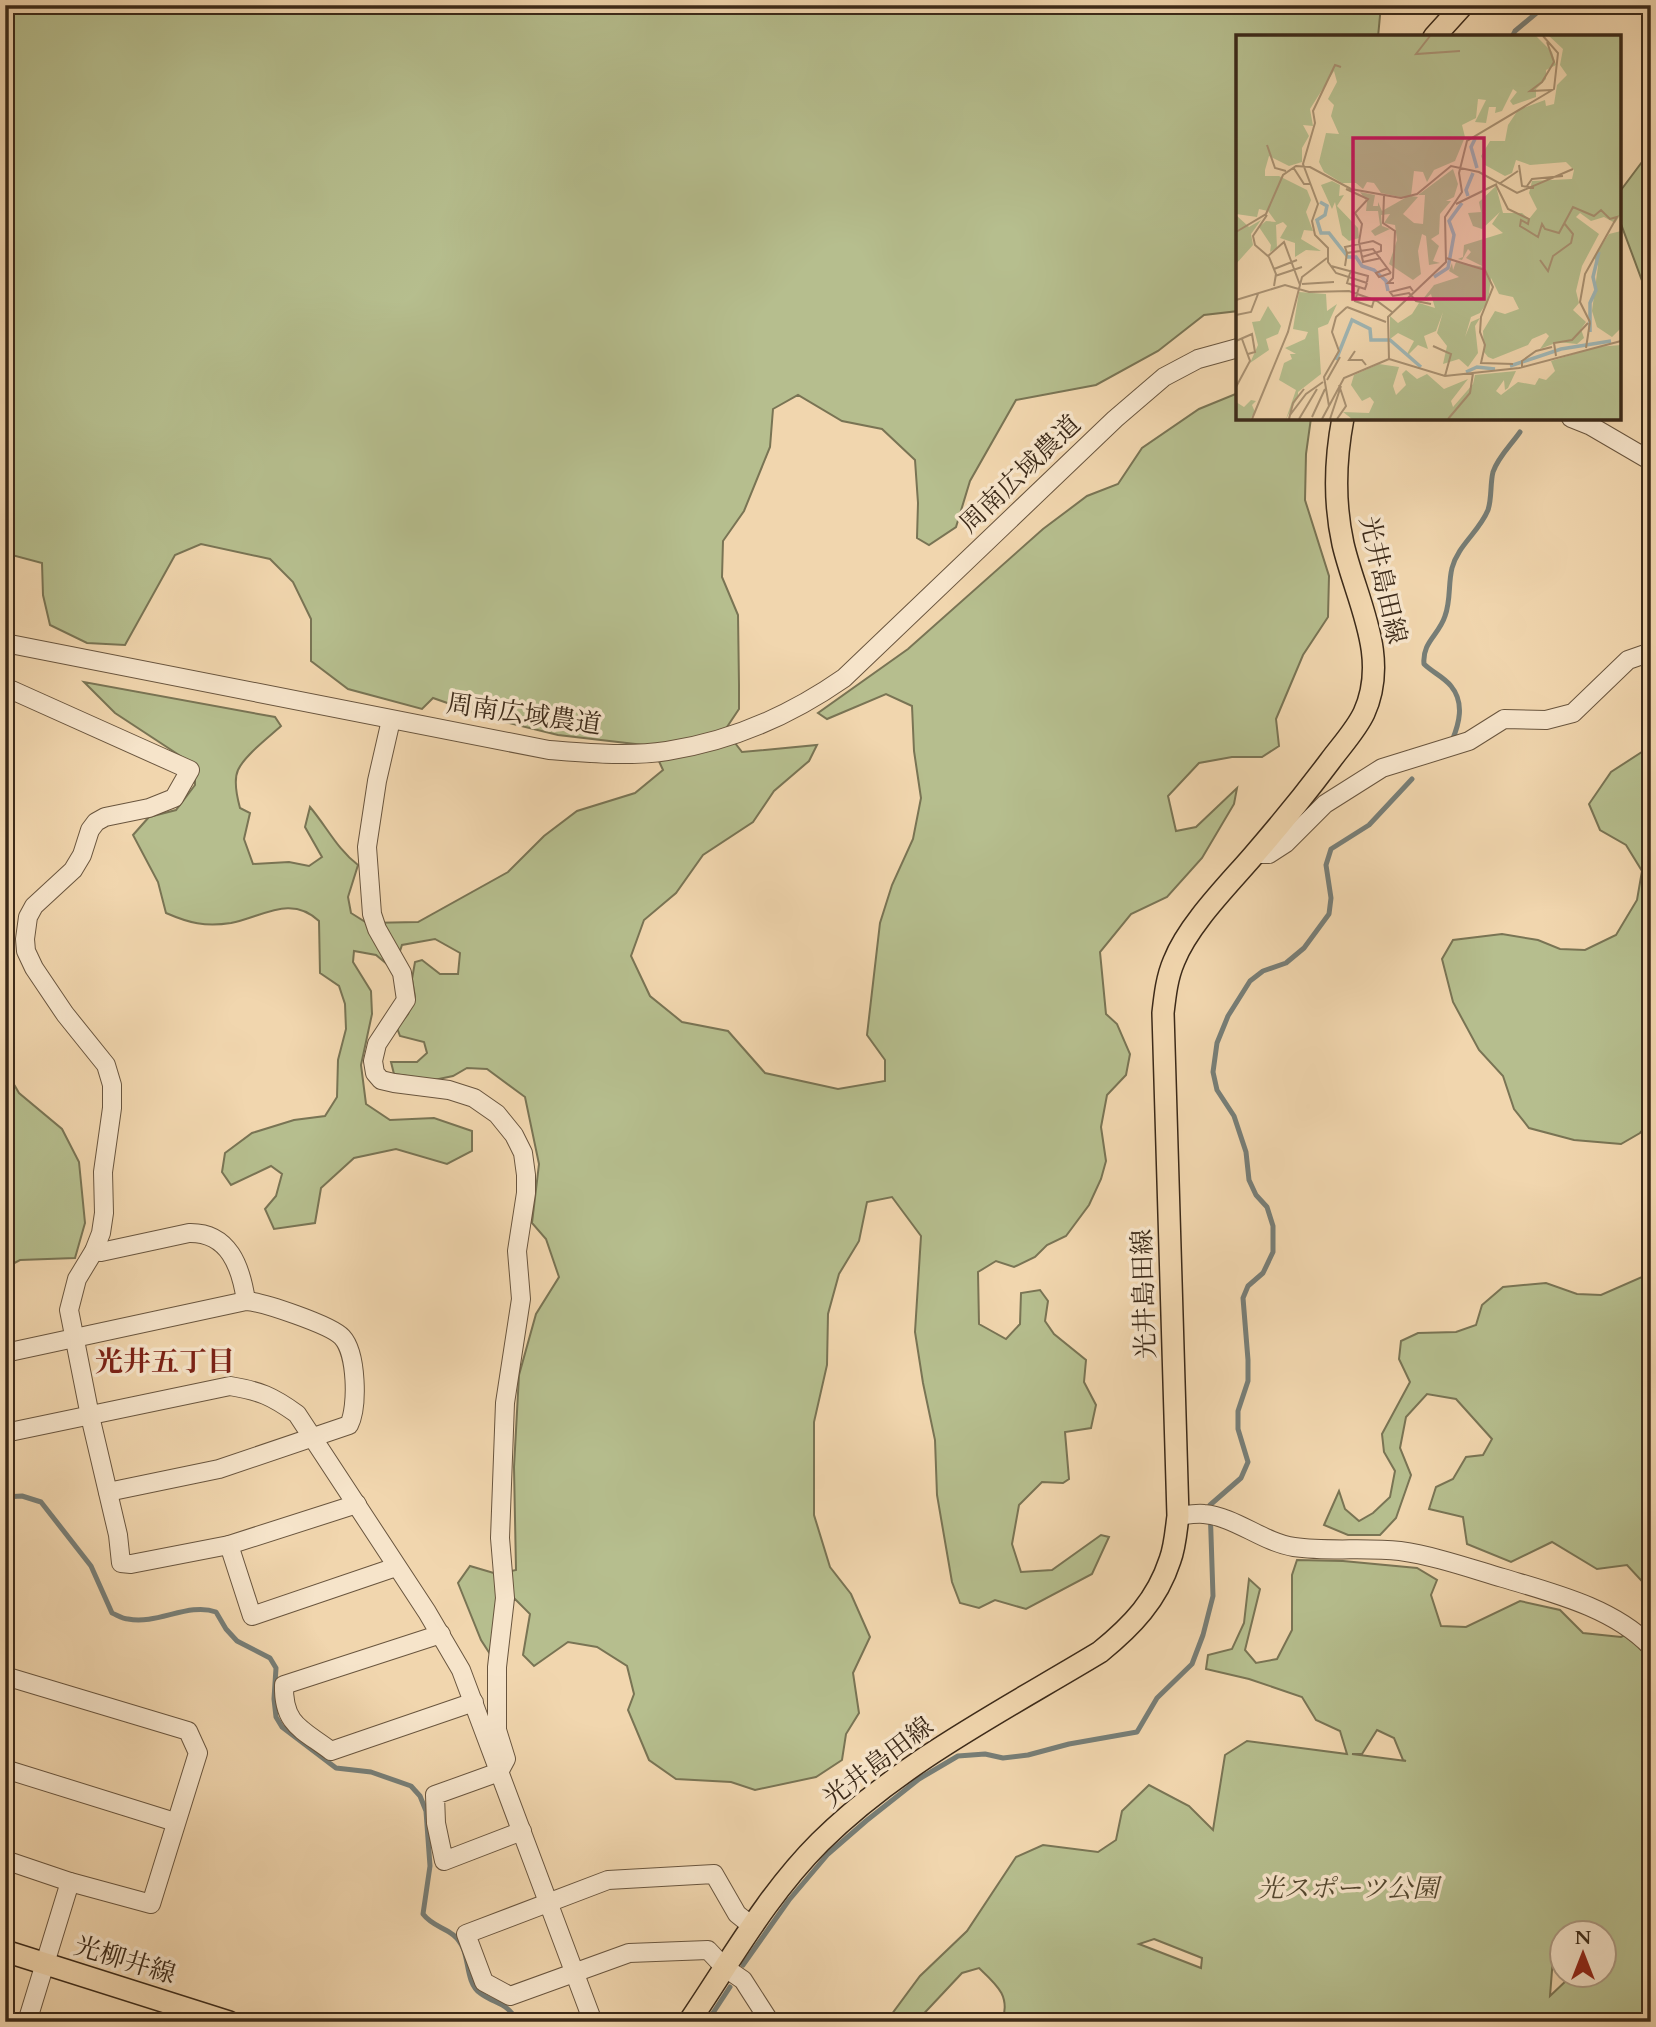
<svg xmlns="http://www.w3.org/2000/svg" width="1656" height="2027" viewBox="0 0 1656 2027" font-family="Cardo,'Noto Serif JP',serif">
	<style>
		.green { fill: #b6be8e; stroke: #797454; stroke-width: 2; fill-rule: evenodd }
		.lines { fill: none; stroke-linecap: round; stroke-linejoin: round }
		.stream { stroke: #777e77; stroke-width: 5 }
		.minor-casing { stroke: #69553e; stroke-width: 20 }
		.major-casing { stroke: #3c2a19; stroke-width: 24 }
		.minor { stroke: #f6e4ca; stroke-width: 18 }
		.major { stroke: #f1d6ae; stroke-width: 21 }
		.labels { text-anchor: middle; dominant-baseline: central; stroke-width: 7; stroke-linejoin: round; paint-order: stroke }
		.street-label { font-size: 26px; fill: #3c2a19; stroke: #f6e4ca }
		.park-label { font-size: 26px; font-style: italic; fill: #544830; stroke: #f6e4ca }
		.neighbourhood-label { font-size: 28px; font-weight: bold; fill: #7a1f14; stroke: #f6e4ca }
		.inset-river { fill: none; stroke: #9fb6b5; stroke-width: 3.5 }
		.inset-road { fill: none; stroke: #a99172; stroke-width: 2 }
		.view { fill: #c2185b; fill-opacity: 0.15; stroke: #c2185b; stroke-width: 3.5 }
		.inset-edge { fill: none; stroke: #3c2a19; stroke-width: 3.5 }
	</style>
	<rect width="100%" height="100%" fill="#f1d6ae"/>
	<filter id="stains"><feTurbulence type="fractalNoise" baseFrequency=".00286" numOctaves="4"/><feColorMatrix values="0 0 0 0 .2 0 0 0 0 .09 0 0 0 0 .02 0 0 0 .5 -.17"/></filter>
	<radialGradient id="worn" r=".72"><stop offset=".6" stop-color="#630" stop-opacity="0"/><stop offset="1" stop-color="#630" stop-opacity=".3"/></radialGradient>
	<g class="green">
		<path d="M 5,5 L 1381,5 L 1378,37 L 1238,37 L 1238,311 L 1204,315 L 1158,351 L 1096,385 L 1016,400 L 970,481 L 956,527 L 929,545 L 917,538 L 918,503 L 915,460 L 882,429 L 842,421 L 798,395 L 773,409 L 770,447 L 744,511 L 723,541 L 722,577 L 738,615 L 739,685 L 739,709 L 725,730 L 742,752 L 817,745 L 809,761 L 774,791 L 753,822 L 703,855 L 676,893 L 644,920 L 631,956 L 650,996 L 682,1022 L 728,1031 L 765,1073 L 838,1089 L 885,1081 L 885,1060 L 867,1035 L 880,923 L 892,885 L 913,839 L 921,798 L 914,751 L 912,706 L 886,694 L 827,719 L 818,713 L 908,649 L 1043,529 L 1087,496 L 1118,484 L 1142,448 L 1199,409 L 1238,393 L 1238,418 L 1311,418 L 1306,454 L 1305,500 L 1329,576 L 1328,617 L 1303,655 L 1276,719 L 1279,746 L 1262,757 L 1232,757 L 1199,763 L 1168,796 L 1176,831 L 1196,827 L 1237,788 L 1234,804 L 1202,858 L 1167,897 L 1131,914 L 1100,952 L 1106,1014 L 1117,1024 L 1130,1054 L 1126,1075 L 1107,1095 L 1101,1127 L 1106,1161 L 1101,1179 L 1089,1205 L 1066,1236 L 1047,1245 L 1035,1257 L 1014,1267 L 996,1261 L 978,1272 L 979,1324 L 1006,1339 L 1020,1324 L 1021,1293 L 1040,1290 L 1048,1301 L 1045,1321 L 1054,1334 L 1086,1360 L 1084,1382 L 1096,1405 L 1091,1428 L 1065,1432 L 1069,1479 L 1063,1483 L 1042,1482 L 1019,1505 L 1012,1544 L 1021,1572 L 1052,1570 L 1101,1535 L 1109,1537 L 1092,1574 L 1026,1609 L 995,1600 L 979,1608 L 960,1603 L 952,1582 L 937,1495 L 935,1440 L 923,1383 L 915,1332 L 921,1236 L 892,1197 L 867,1202 L 859,1241 L 839,1274 L 828,1314 L 827,1365 L 814,1422 L 814,1515 L 830,1567 L 851,1594 L 870,1637 L 853,1673 L 859,1713 L 846,1734 L 842,1760 L 816,1777 L 755,1790 L 731,1782 L 676,1779 L 649,1760 L 628,1710 L 634,1694 L 627,1666 L 597,1647 L 568,1642 L 534,1666 L 523,1655 L 530,1614 L 515,1599 L 496,1612 L 490,1654 L 481,1640 L 458,1583 L 470,1566 L 497,1574 L 516,1570 L 514,1467 L 519,1375 L 536,1314 L 559,1277 L 546,1239 L 532,1223 L 539,1164 L 525,1097 L 487,1069 L 467,1068 L 453,1076 L 434,1080 L 394,1074 L 391,1062 L 417,1062 L 427,1053 L 424,1042 L 400,1036 L 397,1028 L 408,1014 L 415,997 L 412,979 L 415,962 L 422,960 L 440,974 L 458,974 L 460,953 L 435,939 L 402,945 L 399,954 L 388,965 L 376,955 L 354,951 L 353,962 L 371,991 L 372,1014 L 361,1065 L 366,1104 L 390,1120 L 434,1118 L 472,1131 L 472,1151 L 447,1164 L 396,1149 L 354,1158 L 321,1188 L 315,1223 L 274,1229 L 265,1209 L 276,1196 L 282,1174 L 271,1166 L 231,1185 L 222,1172 L 225,1153 L 252,1133 L 294,1120 L 325,1116 L 337,1097 L 338,1060 L 346,1029 L 345,1004 L 339,986 L 320,973 L 319,921 C 291,894 262,917 231,923 C 205,927 189,923 166,913 L 158,882 L 133,835 L 149,817 L 176,810 L 195,785 L 195,770 L 185,759 L 115,713 L 84,682 L 275,717 L 281,726 C 269,737 245,755 238,770 C 233,781 237,797 240,808 L 250,813 L 244,839 L 253,864 L 289,862 L 309,866 L 322,857 L 305,827 L 310,807 C 327,827 337,849 358,865 L 348,897 L 351,913 L 367,923 L 418,922 L 508,872 L 544,836 L 577,811 L 635,793 L 663,770 L 652,746 L 558,735 L 493,719 L 433,698 L 422,709 L 348,689 L 311,661 L 311,619 L 293,582 L 270,559 L 201,544 L 175,555 L 125,645 L 87,643 L 50,625 L 43,595 L 42,563 L 12,555 L 5,557 Z"/>
		<polygon points="1651,150 1651,305 1621,224 1621,190"/>
		<polygon points="1651,746 1651,1120 1640,1133 1621,1144 1574,1140 1529,1128 1514,1109 1503,1076 1479,1050 1453,1002 1442,959 1453,940 1502,934 1538,940 1560,949 1585,950 1616,935 1637,900 1642,871 1626,845 1600,830 1589,804 1611,772"/>
		<polygon points="5,1069 19,1093 62,1129 79,1162 85,1223 75,1258 20,1260 5,1268"/>
		<polygon points="1651,1273 1651,1591 1627,1565 1597,1569 1552,1542 1511,1562 1467,1544 1463,1517 1429,1509 1436,1487 1453,1479 1466,1457 1483,1455 1492,1439 1456,1399 1427,1394 1406,1417 1400,1448 1411,1475 1396,1518 1380,1535 1348,1535 1324,1525 1339,1491 1345,1509 1359,1521 1373,1513 1390,1497 1395,1471 1384,1452 1382,1434 1410,1382 1399,1359 1401,1341 1418,1333 1456,1332 1476,1325 1482,1305 1503,1287 1546,1283 1577,1294 1601,1295"/>
		<path d="M 1297,1560 L 1343,1561 L 1417,1568 L 1437,1580 L 1431,1595 L 1441,1626 L 1466,1627 L 1520,1601 L 1560,1610 L 1583,1633 L 1621,1637 L 1648,1624 L 1651,1618 L 1651,2022 L 1002,2022 C 1011,1996 997,1985 979,1968 L 962,1973 L 916,2022 L 886,2022 L 920,1976 L 967,1931 L 1016,1857 L 1043,1845 L 1098,1852 L 1116,1840 L 1122,1811 L 1149,1785 L 1189,1806 L 1213,1830 L 1225,1755 L 1247,1741 L 1347,1754 L 1340,1731 L 1316,1720 L 1302,1697 L 1249,1679 L 1206,1669 L 1208,1655 L 1232,1649 L 1244,1623 L 1249,1579 L 1260,1589 L 1245,1650 L 1256,1663 L 1277,1659 L 1292,1630 L 1292,1575 ZM 1377,1730 L 1394,1738 L 1403,1760 L 1406,1761 L 1352,1754 L 1362,1754 ZM 1562,1932 L 1604,1932 L 1604,1974 L 1569,1975 L 1569,1978 L 1550,1996 L 1554,1945 L 1562,1953 ZM 1154,1939 L 1202,1958 L 1201,1968 L 1139,1944 Z"/>
	</g>
	<g class="lines">
		<g class="stream">
			<polyline points="1512,37 1515,31 1546,5"/>
			<path d="M 1452,741 C 1459,724 1465,703 1451,686 C 1444,677 1432,672 1424,664 C 1422,642 1439,635 1445,616 C 1451,600 1448,584 1452,568 C 1458,545 1479,532 1488,510 C 1492,498 1490,484 1493,472 C 1498,457 1511,445 1520,432"/>
			<path d="M 5,1497 L 22,1496 L 41,1502 L 91,1566 L 112,1613 C 117,1615 123,1619 128,1619 C 157,1625 189,1602 216,1612 L 226,1629 L 237,1641 L 270,1658 L 276,1668 L 274,1699 L 276,1717 L 282,1727 L 336,1768 L 371,1772 L 411,1786 L 420,1796 L 426,1811 L 430,1866 L 423,1914 C 435,1930 454,1927 463,1948 C 469,1962 467,1984 480,1993 C 496,2005 506,2001 518,2022"/>
			<polyline points="743,1965 789,1900 828,1854 866,1821 919,1779 958,1756 985,1754 1003,1758 1028,1755 1069,1744 1137,1732 1157,1698 1192,1664 1203,1635 1213,1596 1210,1505 1241,1478 1248,1462 1238,1429 1238,1411 1248,1381 1248,1360 1243,1298 1248,1286 1263,1273 1273,1252 1273,1226 1267,1207 1256,1195 1249,1180 1246,1152 1234,1116 1217,1090 1213,1072 1217,1043 1228,1016 1250,981 1263,971 1286,963 1304,948 1329,914 1331,898 1326,865 1331,849 1369,825 1412,779"/>
			<polyline points="707,2022 730,1987"/>
		</g>
		<g class="minor-casing">
			<g id="minor">
				<polyline points="1571,418 1591,426 1651,461"/>
				<path d="M 5,643 L 549,750 C 588,753 628,757 667,751 C 732,741 791,715 844,678 L 1115,419 L 1164,377 L 1198,359 L 1238,348"/>
				<polyline points="5,687 190,770 174,798 149,808 105,817 96,822 90,830 82,855 73,870 34,906 28,917 25,939 26,951 34,968 65,1014 106,1065 112,1085 112,1108 103,1172 104,1213 101,1233 94,1251 77,1279 69,1310 90,1416 118,1535 121,1563 131,1564 229,1545 357,1504"/>
				<polyline points="391,720 377,781 367,847 372,914 377,929 402,973 406,1000 377,1044 373,1061 375,1073 381,1080 394,1083 449,1090 474,1098 497,1114 514,1135 523,1153 526,1175 526,1193 517,1251 521,1299 505,1403 500,1538 505,1598 497,1667 497,1730 506,1759 499,1772 435,1795 436,1823 444,1861 522,1831"/>
				<polyline points="1255,854 1269,854 1286,843 1325,804 1382,768 1469,741 1504,719 1546,720 1573,713 1628,660 1651,652"/>
				<path d="M 94,1251 L 101,1252 L 189,1233 C 229,1232 241,1267 246,1301"/>
				<path d="M 5,1353 L 246,1301 C 263,1302 331,1325 342,1337 C 357,1353 358,1407 349,1425 L 219,1469 L 108,1492"/>
				<path d="M 5,1433 L 230,1386 C 260,1391 272,1396 297,1414 L 427,1612 L 461,1670 L 593,2022"/>
				<path d="M 1178,1516 C 1186,1515 1196,1513 1204,1514 C 1236,1517 1262,1542 1294,1547 C 1328,1552 1365,1547 1400,1551 C 1435,1556 1469,1568 1503,1578 C 1553,1593 1614,1608 1651,1647"/>
				<polyline points="229,1545 252,1616 396,1567"/>
				<path d="M 441,1634 L 284,1685 C 283,1725 302,1729 331,1751 L 474,1702"/>
				<polyline points="5,1676 188,1731 198,1753 151,1904 70,1882 5,1860"/>
				<polyline points="5,1769 175,1822"/>
				<polyline points="752,1926 737,1914 714,1874 608,1880 466,1934 484,1982 510,1996 629,1953 708,1950 724,1967 743,1980 770,2022"/>
				<polyline points="27,2022 70,1882"/>
			</g>
		</g>
		<g class="major-casing">
			<g id="major">
				<polyline points="1434,37 1463,5"/>
				<polyline points="5,1951 229,2022"/>
				<path d="M 689,2022 C 731,1960 767,1895 820,1842 C 901,1762 1004,1710 1100,1652 C 1132,1626 1157,1600 1170,1560 C 1175,1547 1176,1531 1178,1516 L 1163,1013 C 1165,995 1167,977 1174,961 C 1188,925 1228,885 1253,856 C 1280,825 1306,793 1330,761 C 1341,746 1356,730 1364,713 C 1390,656 1356,600 1343,544 C 1334,503 1335,460 1343,418"/>
			</g>
		</g>
		<use href="#minor" class="minor"/>
		<use href="#major" class="major"/>
	</g>
	<g class="labels">
		<g class="street-label">
			<text transform="translate(1020 474) rotate(-44)">周南広域農道</text>
			<text transform="translate(1383 580) rotate(77)">光井島田線</text>
			<text transform="translate(524 714) rotate(8)">周南広域農道</text>
			<text transform="translate(1144 1294) rotate(-92)">光井島田線</text>
			<text transform="translate(878 1762) rotate(-37)">光井島田線</text>
			<text transform="translate(125 1960) rotate(17)">光柳井線</text>
		</g>
		<g class="park-label">
			<text x="1348" y="1888">光スポーツ公園</text>
		</g>
		<g class="neighbourhood-label">
			<text x="165" y="1362">光井五丁目</text>
		</g>
	</g>
	<g transform="translate(1236 35)">
		<rect width="385" height="385" fill="#f1d6ae"/>
		<path d="M 0,1 L 300,1 L 316,17 L 320,30 L 310,35 L 310,44 L 300,54 L 300,62 L 277,70 L 274,66 L 281,57 L 277,54 L 266,76 L 259,78 L 260,72 L 253,72 L 250,88 L 239,87 L 250,65 L 242,64 L 240,83 L 226,90 L 229,102 L 219,126 L 198,135 L 191,147 L 187,137 L 178,136 L 175,161 L 182,162 L 167,179 L 178,188 L 187,189 L 189,160 L 182,160 L 217,134 L 222,149 L 218,162 L 210,166 L 215,166 L 204,179 L 203,199 L 195,204 L 203,211 L 197,226 L 204,228 L 193,230 L 190,201 L 186,199 L 182,216 L 185,239 L 177,245 L 153,229 L 161,205 L 159,190 L 148,188 L 154,179 L 145,180 L 146,191 L 154,194 L 139,201 L 135,196 L 144,190 L 142,176 L 130,176 L 131,167 L 124,157 L 139,160 L 137,171 L 142,171 L 142,167 L 146,176 L 169,163 L 145,158 L 138,148 L 131,147 L 127,154 L 120,148 L 106,148 L 88,137 L 83,127 L 90,98 L 103,99 L 95,81 L 98,70 L 92,64 L 101,47 L 98,36 L 74,74 L 77,91 L 67,90 L 73,101 L 66,113 L 66,127 L 53,131 L 33,121 L 29,135 L 29,141 L 43,141 L 71,155 L 75,165 L 70,177 L 77,196 L 68,195 L 65,204 L 85,216 L 70,215 L 59,222 L 59,208 L 44,203 L 51,191 L 47,187 L 40,190 L 41,213 L 34,217 L 35,210 L 23,192 L 30,186 L 40,187 L 32,176 L 23,174 L 21,182 L 0,179 ZM 313,1 L 385,1 L 385,179 L 379,188 L 368,182 L 355,186 L 344,178 L 340,182 L 363,199 L 346,231 L 340,256 L 343,268 L 337,275 L 350,287 L 345,294 L 348,303 L 341,309 L 322,307 L 304,314 L 313,301 L 310,298 L 296,304 L 292,310 L 257,324 L 252,322 L 248,317 L 247,296 L 259,276 L 269,279 L 283,274 L 277,262 L 263,259 L 255,243 L 252,266 L 244,278 L 235,282 L 229,302 L 235,287 L 244,283 L 239,291 L 242,318 L 232,332 L 223,324 L 207,329 L 211,311 L 201,298 L 207,277 L 200,296 L 188,301 L 192,314 L 182,310 L 173,319 L 179,326 L 171,319 L 178,306 L 162,298 L 154,304 L 154,281 L 162,288 L 176,279 L 183,268 L 199,273 L 195,259 L 189,264 L 193,267 L 187,264 L 198,250 L 223,242 L 213,236 L 216,228 L 217,235 L 220,227 L 248,232 L 230,223 L 235,217 L 232,214 L 226,225 L 222,224 L 227,222 L 228,210 L 267,198 L 256,189 L 264,177 L 246,194 L 237,191 L 232,178 L 245,177 L 243,167 L 260,151 L 267,178 L 286,178 L 293,184 L 301,174 L 293,158 L 296,146 L 336,144 L 338,135 L 330,127 L 294,130 L 280,125 L 276,138 L 269,141 L 249,130 L 245,121 L 254,106 L 269,106 L 272,90 L 282,75 L 309,65 L 310,71 L 318,69 L 321,50 L 331,40 L 324,30 L 327,14 ZM 96,146 L 104,150 L 103,161 L 108,160 L 101,171 L 122,193 L 123,203 L 113,206 L 106,200 L 99,167 L 96,174 L 85,150 ZM 0,180 L 13,192 L 25,185 L 15,199 L 17,210 L 0,229 ZM 385,196 L 385,293 L 376,302 L 361,292 L 356,276 L 362,231 L 358,222 L 373,199 ZM 63,257 L 90,259 L 91,276 L 101,269 L 92,289 L 82,293 L 85,339 L 62,357 L 62,362 L 50,384 L 60,355 L 43,345 L 48,328 L 56,324 L 54,319 L 60,319 L 49,313 L 69,304 L 72,297 L 57,294 ZM 32,271 L 45,291 L 42,299 L 30,304 L 33,315 L 14,328 L 22,310 L 16,287 L 24,286 ZM 385,310 L 385,384 L 116,384 L 107,377 L 133,378 L 138,367 L 134,362 L 126,366 L 115,350 L 118,340 L 143,329 L 163,332 L 157,351 L 160,360 L 170,350 L 166,339 L 170,335 L 181,344 L 191,339 L 208,354 L 232,344 L 215,366 L 217,372 L 237,349 L 239,340 L 280,336 L 272,353 L 269,355 L 268,345 L 263,352 L 260,356 L 265,360 L 282,347 L 299,350 L 303,343 L 310,345 L 319,336 L 315,326 L 361,312 ZM 15,365 L 20,366 L 16,370 L 19,377 L 14,384 L 0,384 L 0,367 L 8,372 Z" fill="#b6be8e"/>
		<path class="inset-river" d="M 239,104 L 235,112 L 241,133M 232,161 L 230,155 L 237,138M 84,167 L 91,171 L 89,180 L 81,185 L 85,198 L 93,198 L 112,222 L 120,222 L 126,231 L 138,235 L 150,246 L 152,256M 198,242 L 212,233 L 218,200 L 213,186 L 226,168M 354,297 L 354,268 L 360,255 L 357,242 L 363,217M 100,325 L 116,285 L 134,294 L 135,305 L 154,305 L 185,332M 274,331 L 325,314 L 375,306M 230,337 L 241,332 L 259,334"/>
		<path class="inset-road" d="M 194,1 L 180,19 L 224,16M 307,1 L 322,18 L 318,54 L 231,106 L 223,138 L 226,157 L 209,182 L 210,227 L 152,282 L 153,324 L 209,341 L 283,333 L 385,306M 311,7 L 318,27 L 306,47 L 294,56 L 316,55M 105,32 L 99,30 L 77,76 L 79,88 L 67,129 L 82,169 L 76,186 L 79,200 L 92,213 L 92,227 L 100,238 L 131,248M 31,110 L 39,133 L 50,136M 283,130 L 286,151 L 298,153M 57,132 L 68,149 L 75,149M 263,149 L 282,136M 260,150 L 272,174 L 293,184 L 292,189 L 285,185 L 284,191 L 302,202 L 306,189 L 309,194 L 323,198 L 337,172 L 358,181 L 365,175 L 374,184 L 381,182 L 349,239 L 344,267 L 354,287M 291,151 L 296,144 L 327,141M 110,154 L 132,164 L 119,178 L 126,189 L 123,207 L 127,227 L 145,223M 148,161 L 147,188 L 159,196 L 157,243 L 152,248 L 158,248M 220,169 L 261,149M 31,180 L 17,201 L 19,210 L 33,222 L 40,239 L 38,251M 0,197 L 30,179 L 47,140 L 60,131 L 74,132 L 115,154 L 165,163 L 181,159 L 215,131 L 243,137 L 281,158 L 337,134M 111,218 L 109,212 L 137,206 L 145,210 L 145,216 L 126,222M 32,221 L 48,207 L 64,250M 210,223 L 249,235 L 257,252 L 245,282 L 244,297 L 249,310 L 245,328 L 277,329M 304,225 L 312,236 L 317,221 L 335,208 L 337,199 L 328,188M 95,231 L 132,241 L 131,247M 109,231 L 111,218 L 137,214 L 155,238M 152,233 L 140,238 L 143,242 L 155,238M 38,234 L 61,225M 115,235 L 111,248 L 129,254 L 131,248M 39,241 L 66,232M 66,249 L 98,247M 123,252 L 119,266 L 136,272 L 138,265M 177,256 L 174,252 L 154,257 L 157,261 L 173,258 L 180,266 L 195,269M 0,265 L 49,250 L 73,257 L 113,256 L 141,266 L 156,277M 111,272 L 150,287M 0,280 L 15,277 L 22,259M 0,306 L 16,299 L 19,317 L 12,319M 197,311 L 215,319 L 209,341M 350,313 L 354,287M 119,316 L 113,325 L 126,325 L 130,330M 320,321 L 318,308 L 336,305 L 352,288M 286,332 L 286,326 L 300,316 L 316,312M 91,345 L 104,322M 0,352 L 14,326 L 6,304M 93,371 L 88,342 L 103,316 L 96,297 L 100,282 L 111,272M 54,380 L 70,359 L 87,347M 76,382 L 89,354M 16,384 L 52,297 L 66,242 L 91,223M 53,384 L 57,368 L 68,354M 63,384 L 81,354M 86,384 L 108,343 L 153,324M 94,384 L 105,351M 101,384 L 110,371 L 103,350M 212,384 L 234,358 L 237,338"/>
		<path class="view" d="M 117,103 L 248,103 L 248,264 L 117,264 Z"/>
		<rect width="385" height="385" class="inset-edge"/>
	</g>
	<rect width="1656" height="2027" fill="none" stroke="#f1d6ae" stroke-width="28"/>
	<rect x="7" y="7" width="1642" height="2013" fill="none" stroke="#3c2a19" stroke-width="3.5"/>
	<rect x="14" y="14" width="1628" height="1999" fill="none" stroke="#3c2a19" stroke-width="2"/>
	<g transform="translate(1583 1954)"><circle r="33" fill="#f6e4ca" stroke="#ac9a83" stroke-width="2"/>
	<path d="M0-5L12 26L0 18L-12 26Z" fill="#8f2418"/>
	<text y="-10" font-size="19" font-weight="bold" text-anchor="middle" fill="#3c2a19">N</text>
	</g>
	<rect width="100%" height="100%" filter="url(#stains)"/>
	<rect width="100%" height="100%" fill="url(#worn)"/>
</svg>
